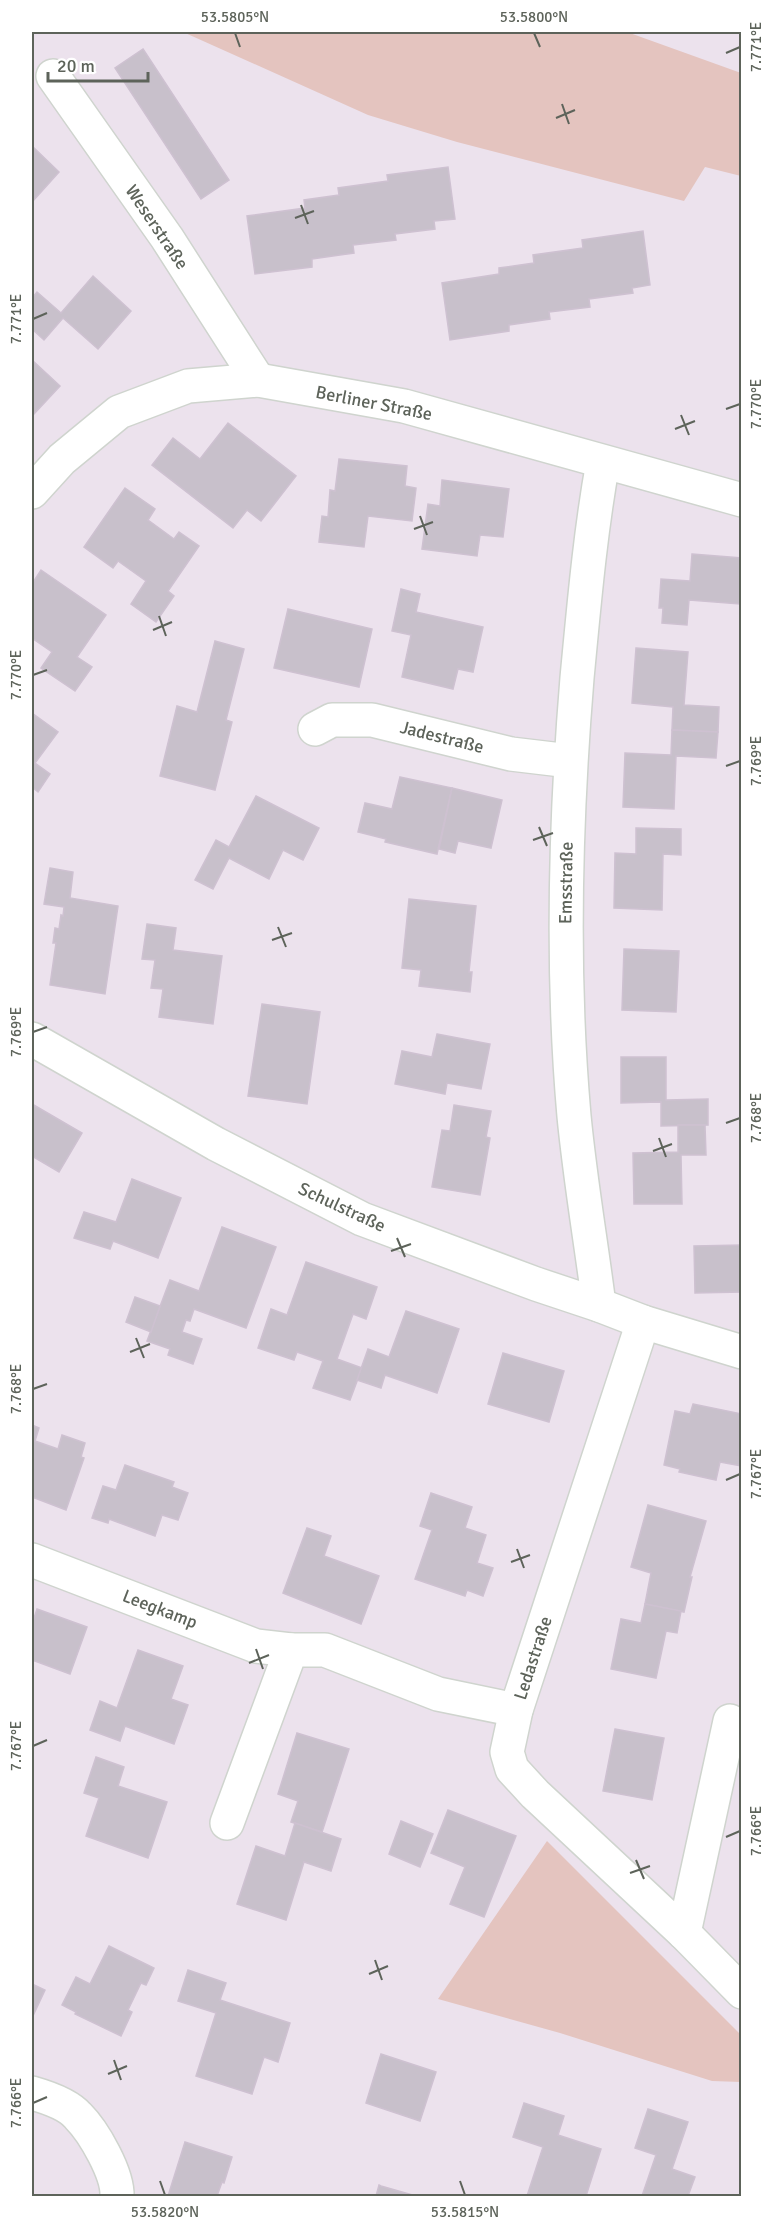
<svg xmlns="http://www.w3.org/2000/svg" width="773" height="2228" viewBox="0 0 773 2228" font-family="Signika,sans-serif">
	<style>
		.green { fill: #e4c4bf }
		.building { fill: #c8c0cb; stroke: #cec1d1; stroke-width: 1.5 }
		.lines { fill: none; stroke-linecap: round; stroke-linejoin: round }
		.minor-casing { stroke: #cfd4ce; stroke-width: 36 }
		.minor { stroke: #fff; stroke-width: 33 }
		.ticks { fill: none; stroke: #5d635a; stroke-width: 2 }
		.labels { text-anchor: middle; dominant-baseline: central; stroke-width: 4.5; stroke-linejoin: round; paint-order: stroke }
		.street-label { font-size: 18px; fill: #5d635a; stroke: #fff }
		.neatline { fill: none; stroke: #5d635a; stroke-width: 2 }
		.ticks-label { font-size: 15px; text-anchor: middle; fill: #5d635a }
	</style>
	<rect width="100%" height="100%" fill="#ece2ed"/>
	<g class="green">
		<polygon points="183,32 627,32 741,73 741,176 705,167 684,201 457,142 368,115"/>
		<polygon points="547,1841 741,2035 741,2082 712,2081 560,2033 438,1999"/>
	</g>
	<g class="building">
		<polygon points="143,49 229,180 201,199 115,68"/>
		<polygon points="32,146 59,172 32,202"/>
		<polygon points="448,167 455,219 434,221 435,229 395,234 396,240 353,245 354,253 312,259 312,267 255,274 247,216 305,208 304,200 339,195 338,188 388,181 387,175"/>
		<polygon points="643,231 650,285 632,288 633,293 589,299 590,307 549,312 550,319 509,325 509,331 450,340 442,283 499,274 499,268 534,263 533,255 583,248 582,240"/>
		<polygon points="93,276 131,311 98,349 63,318 44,340 32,329 32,298 37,292 61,313"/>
		<polygon points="32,360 60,386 32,416"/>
		<polygon points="228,423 296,476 261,521 247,510 233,528 152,465 173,438 200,459"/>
		<polygon points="339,459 407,466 405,486 416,488 412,521 368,516 364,547 319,542 322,516 328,517 330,490 335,491"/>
		<polygon points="442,480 509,489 503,537 480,535 477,556 422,549 428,504 440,506"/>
		<polygon points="125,488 155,509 148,520 174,539 179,532 199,546 168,591 174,596 156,622 131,604 146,581 118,561 113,568 84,547"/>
		<polygon points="692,554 742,558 740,604 689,600 687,625 662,623 663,608 659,608 661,579 690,581"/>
		<polygon points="41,570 106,615 77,657 92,667 75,691 41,668 52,652 32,638 32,584"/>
		<polygon points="401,589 420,594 416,612 483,627 473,672 458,669 453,689 402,677 411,635 392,631"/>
		<polygon points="288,609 372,629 359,687 274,668"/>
		<polygon points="215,641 244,649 226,720 232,722 215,790 160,776 177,706 197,712"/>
		<polygon points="636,648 688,652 684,705 719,707 718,732 672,730 673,707 632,703"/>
		<polygon points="32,713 58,732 35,763 50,774 38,792 32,787"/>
		<polygon points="672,730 718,732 716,758 676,756 674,809 623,807 625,753 671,755"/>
		<polygon points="400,777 452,788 437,854 385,842 386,839 358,832 365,803 392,809"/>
		<polygon points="452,788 502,800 491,848 458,841 455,853 439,849"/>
		<polygon points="256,796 319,828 303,860 283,850 269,879 229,858 213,889 195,880 216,840 229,847"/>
		<polygon points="636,828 681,829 681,855 663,854 662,910 614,908 615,853 636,854"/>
		<polygon points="50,868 73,872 70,898 118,906 105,994 50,985 56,943 53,943 55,928 59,929 61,915 63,916 64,907 44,904"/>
		<polygon points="409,899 476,906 469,972 472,972 470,992 419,986 421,970 402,968"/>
		<polygon points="147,924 176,928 173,950 222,956 213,1024 159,1017 163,989 151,988 155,960 142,959"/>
		<polygon points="624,949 679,951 676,1012 622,1010"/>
		<polygon points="262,1004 320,1012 307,1104 248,1096"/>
		<polygon points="437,1034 490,1044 481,1089 447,1083 445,1094 395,1084 402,1051 432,1057"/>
		<polygon points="621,1057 666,1057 666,1100 708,1099 708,1125 661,1126 661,1102 621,1103"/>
		<polygon points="32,1104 82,1133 59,1172 32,1156"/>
		<polygon points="454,1105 491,1111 486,1137 490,1138 480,1195 432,1187 442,1130 450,1131"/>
		<polygon points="678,1125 705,1125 706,1155 681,1155 682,1204 634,1204 633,1153 678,1152"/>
		<polygon points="132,1179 181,1198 158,1258 113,1241 110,1249 74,1238 84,1212 116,1222"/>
		<polygon points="222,1227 276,1247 246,1328 194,1309 190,1321 186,1320 182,1332 202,1339 193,1364 168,1355 170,1349 147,1341 170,1280 199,1291"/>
		<polygon points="742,1245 742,1292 695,1293 694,1246"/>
		<polygon points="306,1262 377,1287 366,1319 353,1314 337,1359 362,1368 350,1400 313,1388 323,1361 297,1352 294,1360 258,1348 271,1309 287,1315"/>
		<polygon points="135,1297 160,1306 151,1332 126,1322"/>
		<polygon points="406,1311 459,1329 437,1393 385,1375 381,1388 357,1380 368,1349 389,1357"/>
		<polygon points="503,1353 564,1371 549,1422 488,1404"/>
		<polygon points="693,1404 742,1414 742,1466 720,1462 716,1480 679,1472 680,1469 664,1465 675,1411 690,1414"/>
		<polygon points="32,1425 39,1428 35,1441 58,1449 62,1435 85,1443 81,1457 84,1458 66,1510 32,1497"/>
		<polygon points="125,1465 174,1482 172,1487 188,1493 178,1520 162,1515 155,1536 109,1519 108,1523 92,1518 103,1486 116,1490"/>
		<polygon points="431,1493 472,1507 465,1528 486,1535 477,1563 493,1568 483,1596 467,1590 465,1596 415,1579 432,1530 420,1526"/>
		<polygon points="648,1505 706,1521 690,1577 692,1577 684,1612 645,1604 651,1573 631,1567"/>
		<polygon points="307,1528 331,1536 324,1556 379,1576 361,1624 283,1593"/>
		<polygon points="645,1604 681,1611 677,1633 666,1631 656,1678 611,1669 621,1619 641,1623"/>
		<polygon points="37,1609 87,1627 70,1674 32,1660 32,1624"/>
		<polygon points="138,1650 183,1666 171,1699 188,1705 174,1744 125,1726 120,1741 90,1730 100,1701 117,1708"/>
		<polygon points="615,1729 664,1738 652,1800 603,1791"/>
		<polygon points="297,1733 349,1749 322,1832 291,1822 298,1801 278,1794"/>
		<polygon points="96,1757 124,1767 118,1786 167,1802 148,1858 86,1836 99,1798 84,1793"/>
		<polygon points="448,1810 516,1836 484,1917 450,1904 465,1867 431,1853"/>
		<polygon points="401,1821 433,1834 420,1867 389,1854"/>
		<polygon points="295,1823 341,1839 331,1871 304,1862 286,1920 237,1904 256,1846 285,1856"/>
		<polygon points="109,1946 154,1968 146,1985 141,1983 128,2010 132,2012 121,2036 75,2014 76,2012 62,2005 76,1977 90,1984"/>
		<polygon points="188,1970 226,1983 220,2000 290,2023 278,2062 264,2057 252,2094 196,2076 216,2013 178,2001"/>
		<polygon points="32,1984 45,1990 32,2018"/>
		<polygon points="381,2054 436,2072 420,2121 366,2103"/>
		<polygon points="524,2103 564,2116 558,2135 601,2149 586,2196 527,2196 543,2147 513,2137"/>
		<polygon points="648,2109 688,2122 672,2169 695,2177 688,2196 642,2196 656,2155 635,2148"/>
		<polygon points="185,2142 232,2157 224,2183 222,2182 217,2196 168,2196"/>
		<polygon points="379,2185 381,2186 416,2196 376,2196"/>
	</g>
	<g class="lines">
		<g class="minor-casing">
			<g id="minor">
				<polyline points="53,76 167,238 258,380"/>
				<polyline points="32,492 62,459 119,412 188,386 258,380 404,406 742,500"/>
				<polyline points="315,729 332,720 372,720 511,754 570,761"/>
				<polyline points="32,1039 216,1144 362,1219 536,1284 599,1305 643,1322 742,1352"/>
				<path d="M 599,1305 C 591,1242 580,1179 574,1116 C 561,969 565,824 577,678 C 584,605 590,534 603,462"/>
				<polyline points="643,1322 516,1710 507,1752 512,1769 535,1794 684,1933 742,1992"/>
				<polyline points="32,1560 256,1646 291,1650"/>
				<polyline points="227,1823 291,1650 325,1650 438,1694 516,1710"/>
				<polyline points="684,1933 730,1721"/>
				<path d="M 32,2093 C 46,2097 68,2104 78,2116 C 94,2132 118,2174 117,2196"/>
			</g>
		</g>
		<use href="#minor" class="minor"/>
	</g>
	<path class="ticks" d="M 235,33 L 240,47M 534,33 L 540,47M 726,53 L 740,47M 562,104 L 569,124M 556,118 L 575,110M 301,205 L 308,224M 295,218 L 314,211M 33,319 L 47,313M 726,409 L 740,404M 681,415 L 689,435M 675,429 L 695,421M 420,516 L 427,535M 414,529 L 433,522M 159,616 L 166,636M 153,630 L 172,622M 33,675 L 47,670M 726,766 L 740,761M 539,827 L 547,846M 533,840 L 553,833M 278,927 L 286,947M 272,940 L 292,933M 33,1032 L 47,1027M 726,1123 L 740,1118M 659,1138 L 666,1157M 653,1151 L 672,1144M 397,1238 L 405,1257M 391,1251 L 411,1244M 136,1338 L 144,1358M 130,1352 L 150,1344M 33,1389 L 47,1384M 726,1480 L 740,1474M 517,1549 L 524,1568M 511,1562 L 530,1555M 256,1649 L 263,1669M 249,1663 L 269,1655M 33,1746 L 47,1740M 726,1837 L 740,1831M 636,1860 L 644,1879M 630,1873 L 650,1866M 375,1960 L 382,1980M 369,1974 L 388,1966M 114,2060 L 121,2080M 108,2074 L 127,2066M 33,2103 L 47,2097M 160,2181 L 165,2195M 460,2181 L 465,2195"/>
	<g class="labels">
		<g class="street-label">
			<text transform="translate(157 227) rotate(56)">Weserstraße</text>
			<text transform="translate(374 403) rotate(11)">Berliner Straße</text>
			<text transform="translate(442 737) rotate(14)">Jadestraße</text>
			<text transform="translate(566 883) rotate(-89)">Emsstraße</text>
			<text transform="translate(342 1207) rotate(25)">Schulstraße</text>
			<text transform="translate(160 1609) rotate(21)">Leegkamp</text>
			<text transform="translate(533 1658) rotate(-72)">Ledastraße</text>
		</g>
	</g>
	<rect width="773" height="2228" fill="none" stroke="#ffffff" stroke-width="66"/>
	<path d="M48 72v9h100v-9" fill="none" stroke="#5d635a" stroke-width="3"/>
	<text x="57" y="72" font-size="18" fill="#5d635a" stroke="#ffffff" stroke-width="4.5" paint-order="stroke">20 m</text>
	<rect x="33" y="33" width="707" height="2162" class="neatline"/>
	<g class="ticks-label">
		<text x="235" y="22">53.5805°N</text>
		<text x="534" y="22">53.5800°N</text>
		<text transform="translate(756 47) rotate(-90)" y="5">7.771°E</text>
		<text transform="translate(16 319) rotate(-90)" y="5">7.771°E</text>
		<text transform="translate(756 404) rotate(-90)" y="5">7.770°E</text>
		<text transform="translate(16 675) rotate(-90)" y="5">7.770°E</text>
		<text transform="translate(756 761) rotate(-90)" y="5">7.769°E</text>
		<text transform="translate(16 1032) rotate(-90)" y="5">7.769°E</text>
		<text transform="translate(756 1118) rotate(-90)" y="5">7.768°E</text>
		<text transform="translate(16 1389) rotate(-90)" y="5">7.768°E</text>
		<text transform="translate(756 1474) rotate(-90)" y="5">7.767°E</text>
		<text transform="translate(16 1746) rotate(-90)" y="5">7.767°E</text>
		<text transform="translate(756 1831) rotate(-90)" y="5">7.766°E</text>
		<text transform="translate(16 2103) rotate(-90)" y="5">7.766°E</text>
		<text x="165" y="2217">53.5820°N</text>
		<text x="465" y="2217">53.5815°N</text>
	</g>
</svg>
